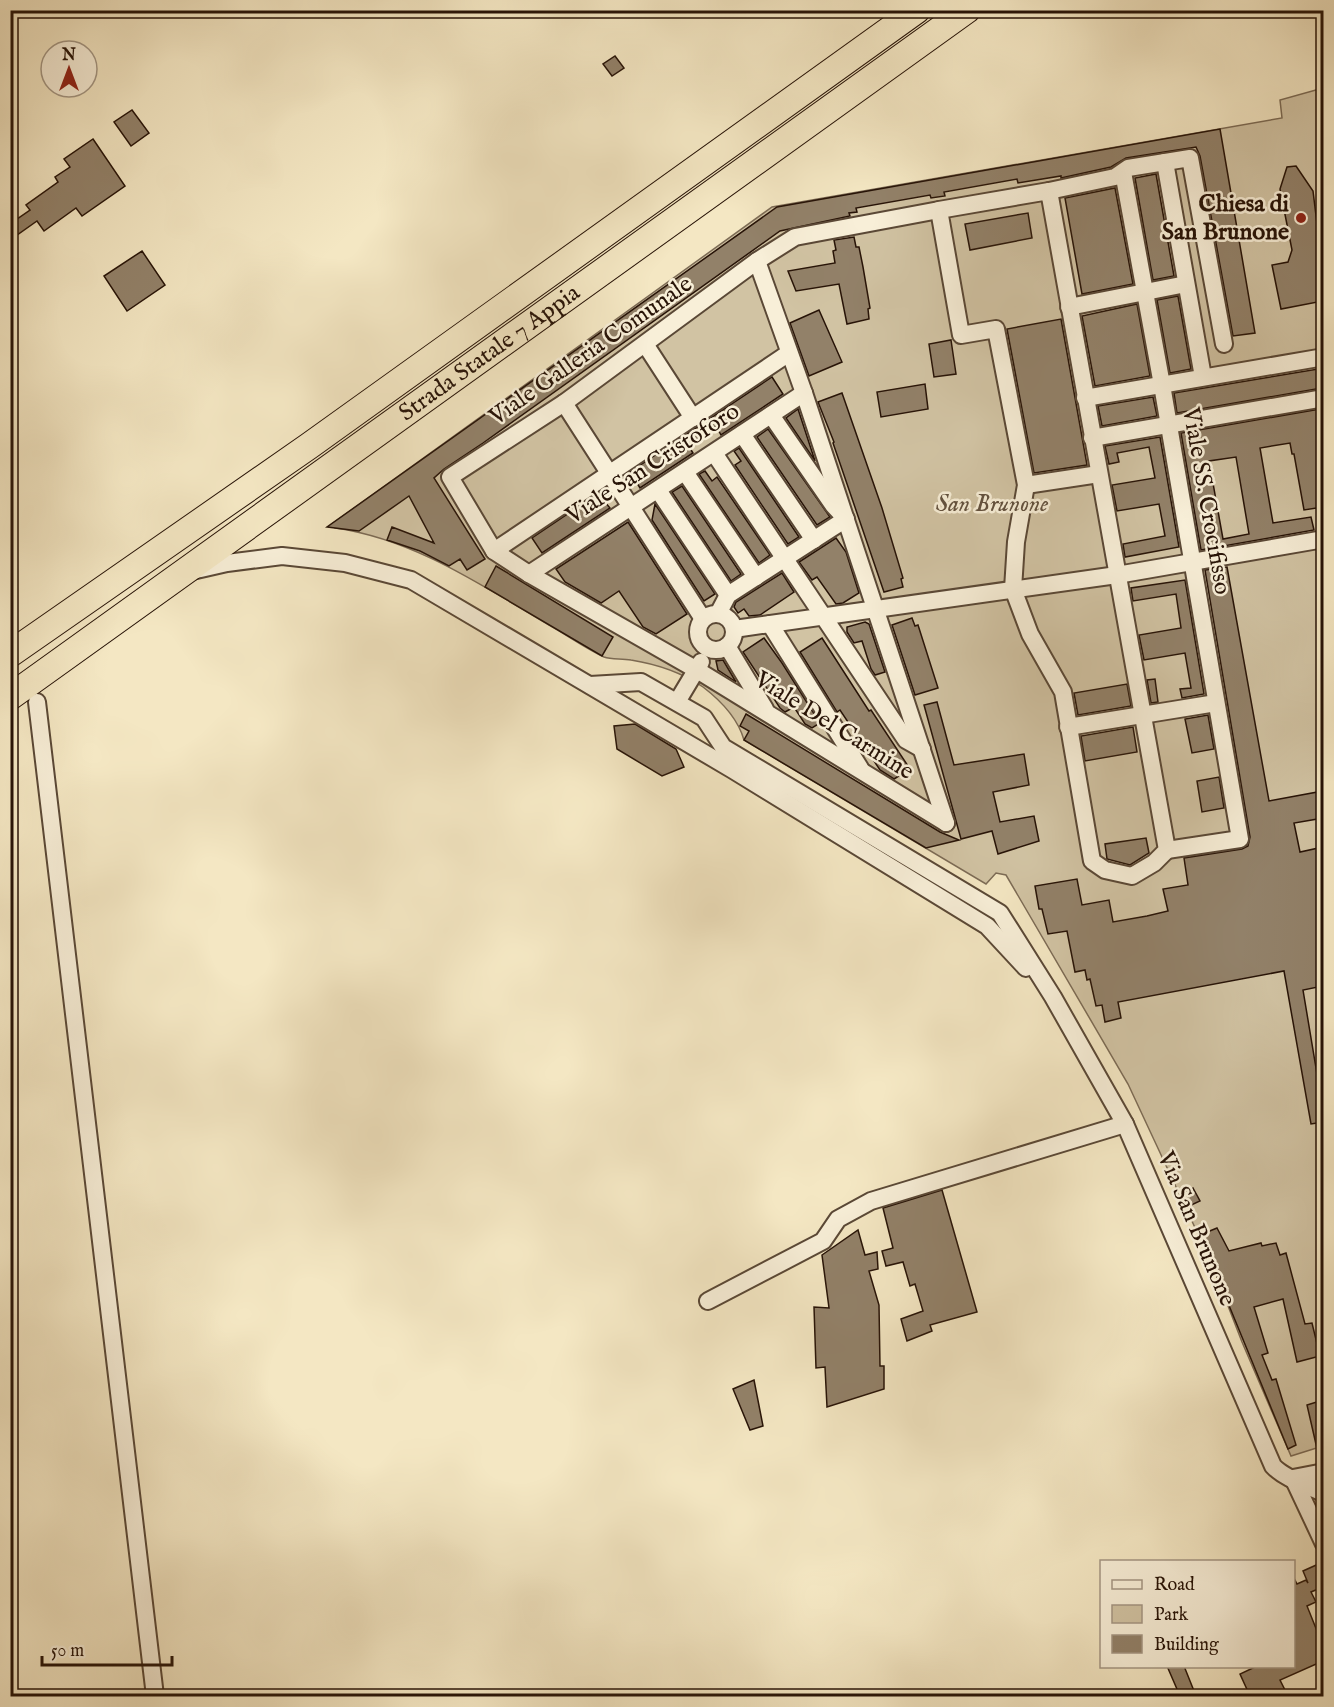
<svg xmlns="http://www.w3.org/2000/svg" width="1334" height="1707" viewBox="0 0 1334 1707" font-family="'IM FELL English',serif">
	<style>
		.green { fill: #d1c3a3; stroke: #7c6b55; stroke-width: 1.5 }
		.building { fill: #928169; stroke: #271307; stroke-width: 1.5; fill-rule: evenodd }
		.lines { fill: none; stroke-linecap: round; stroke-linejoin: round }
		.minor-casing { stroke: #5a4836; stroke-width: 20 }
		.highway-casing { stroke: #271307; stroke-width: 28 }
		.minor { stroke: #f8efd8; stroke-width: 16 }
		.highway { stroke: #f4e7c3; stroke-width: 26 }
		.poi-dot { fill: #8f2418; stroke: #f8efd8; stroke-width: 2 }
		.labels { text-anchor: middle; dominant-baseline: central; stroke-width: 5; stroke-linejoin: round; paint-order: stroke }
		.poi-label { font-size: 24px; font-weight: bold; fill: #271307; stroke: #f8efd8; text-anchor: end }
		.street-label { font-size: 24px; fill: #271307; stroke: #f8efd8 }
		.park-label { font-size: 24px; font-style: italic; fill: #62513e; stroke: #f8efd8 }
	</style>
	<rect width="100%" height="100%" fill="#f4e7c3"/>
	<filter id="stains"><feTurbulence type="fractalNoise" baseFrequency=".00333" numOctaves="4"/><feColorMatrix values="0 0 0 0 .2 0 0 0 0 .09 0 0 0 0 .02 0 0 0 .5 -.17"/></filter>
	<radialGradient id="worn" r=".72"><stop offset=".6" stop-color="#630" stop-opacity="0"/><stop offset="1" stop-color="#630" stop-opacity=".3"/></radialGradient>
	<path class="green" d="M 1323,88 L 1323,1446 L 1291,1456 L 1242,1342 L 1211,1262 L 1128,1084 L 1006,875 L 996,873 L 986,884 L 744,740 C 738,719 720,700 703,687 C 681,672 656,664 631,660 C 622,658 612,660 604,657 C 585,648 567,635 549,625 C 481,585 414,539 335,528 L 332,524 L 772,207 L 1282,118 L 1280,100 Z"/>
	<g class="building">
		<polygon points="615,56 624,68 612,76 603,64"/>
		<polygon points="132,110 149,133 131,146 114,122"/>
		<polygon points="1220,129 1255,333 1233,336 1200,156 1196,147 1126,158 1111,167 1061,178 1061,176 1018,183 1017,179 944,192 945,196 931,198 930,195 856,208 857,212 849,213 850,216 780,231 483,443 444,469 434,478 485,559 467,570 460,559 449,566 420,551 387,540 392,527 434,543 409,496 359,531 327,527 777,207"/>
		<polygon points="93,139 125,186 82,216 76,208 44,231 37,221 10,240 10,224 30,210 26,205 58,182 55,177 70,167 64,159"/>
		<polygon points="1296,166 1313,191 1319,240 1323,252 1323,301 1281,309 1272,265 1288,262 1292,250 1280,189 1287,167"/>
		<polygon points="1156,174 1174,276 1153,280 1135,178"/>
		<polygon points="1115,188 1133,284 1082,294 1065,198"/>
		<polygon points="1028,213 1032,238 970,250 965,224"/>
		<polygon points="854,237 856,247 859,247 863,267 870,308 868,309 869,319 847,324 839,284 796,291 788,271 835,263 833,251 836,250 834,240"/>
		<polygon points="142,251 165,285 127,311 104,276"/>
		<polygon points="1178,296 1191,369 1170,373 1157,300"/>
		<polygon points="1137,304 1150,376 1095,386 1082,316"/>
		<polygon points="819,310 842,362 809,376 790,323"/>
		<polygon points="1061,319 1087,465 1034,473 1007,329"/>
		<polygon points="951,340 956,374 934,377 929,344"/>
		<polygon points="1318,369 1322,388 1177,413 1174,393"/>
		<polygon points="772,377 783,394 721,435 716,426 688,445 693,453 640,488 630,472"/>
		<polygon points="925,384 928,409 881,417 877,392"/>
		<polygon points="842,393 882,508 903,578 901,579 903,587 884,592 833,443 834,442 818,402"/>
		<polygon points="1153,397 1157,416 1102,426 1098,406"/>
		<polygon points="798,409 815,461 786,418"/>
		<path d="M 1320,409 L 1323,427 L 1323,507 L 1304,510 L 1294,454 L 1292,454 L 1290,443 L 1260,448 L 1273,523 L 1311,517 L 1314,530 L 1201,550 L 1181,433 ZM 1236,457 L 1249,534 L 1223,539 L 1209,461 Z"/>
		<polygon points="768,429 830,517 817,525 757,437"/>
		<polygon points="1160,437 1179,547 1125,557 1123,544 1165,536 1159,504 1117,511 1112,485 1155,478 1149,447 1117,453 1119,462 1109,464 1105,446"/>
		<polygon points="739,448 799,537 788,544 735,465 741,461 734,451"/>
		<polygon points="705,471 712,481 717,477 770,555 759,563 699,474"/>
		<polygon points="682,486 741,574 731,581 672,492"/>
		<polygon points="606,488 611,496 604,501 610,508 542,553 532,538"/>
		<polygon points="655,504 715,594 704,601 652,520"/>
		<polygon points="628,522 687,614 656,634 643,627 619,591 601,603 565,582 556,569"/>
		<polygon points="836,538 846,552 859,593 843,603 836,604 817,577 812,580 799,562"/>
		<polygon points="496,566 613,637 602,656 485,587"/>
		<polygon points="1227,567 1269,801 1323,791 1323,818 1294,823 1300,852 1323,847 1323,986 1303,990 1323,1110 1323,1122 1311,1124 1284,971 1118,1002 1121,1018 1105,1022 1102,1005 1096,1006 1090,979 1087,980 1085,970 1075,972 1067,931 1048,934 1042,909 1039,909 1035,886 1077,879 1082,905 1109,900 1113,922 1147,916 1168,911 1163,889 1188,885 1184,858 1242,849 1248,846 1250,837 1205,570"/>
		<polygon points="782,573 794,592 760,615 749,616 744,609 738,613 734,607 736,602"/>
		<polygon points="1185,580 1204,694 1182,698 1180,689 1191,688 1185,653 1144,660 1139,635 1181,628 1176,594 1133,601 1131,588"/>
		<polygon points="912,618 915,626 918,625 938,688 915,695 892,625"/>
		<polygon points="865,622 869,624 885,672 875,675 871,669 862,641 854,643 847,632 847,627"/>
		<polygon points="764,638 782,663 820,723 812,728 805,724 794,707 785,712 780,708 743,652"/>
		<polygon points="822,638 869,711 871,710 910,769 894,779 880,770 840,710 837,712 800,652"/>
		<polygon points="723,660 736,682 718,670 716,661"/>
		<polygon points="1155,679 1158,702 1151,703 1147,680"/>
		<polygon points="1127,684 1131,706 1078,715 1074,693"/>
		<polygon points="937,702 954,765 1024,754 1029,785 993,792 1000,822 1034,816 1039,841 998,854 992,831 961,839 924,705"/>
		<polygon points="746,714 940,832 959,840 926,848 744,740 749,731 740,726"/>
		<polygon points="1208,715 1214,749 1192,753 1185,719"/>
		<polygon points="635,724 676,749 684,767 662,776 617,749 614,726"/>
		<polygon points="1133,727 1137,752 1085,761 1081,736"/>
		<polygon points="1219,777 1224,808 1202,812 1197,781"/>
		<polygon points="1146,838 1149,853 1130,865 1107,859 1105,844"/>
		<polygon points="1193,1188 1200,1201 1187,1207 1181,1194"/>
		<polygon points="942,1190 977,1312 930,1325 932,1331 907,1341 901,1319 923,1311 915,1284 910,1286 903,1262 886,1266 882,1251 893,1248 883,1208"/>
		<polygon points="1217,1228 1229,1251 1261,1243 1262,1246 1276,1243 1280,1255 1286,1253 1305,1324 1312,1323 1320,1356 1297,1362 1283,1299 1254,1307 1268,1353 1262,1355 1272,1380 1276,1379 1296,1445 1288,1449 1200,1235"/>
		<polygon points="858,1230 865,1255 877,1252 878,1269 869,1271 879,1305 880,1366 884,1366 884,1389 827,1407 825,1367 816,1368 814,1307 829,1308 822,1255"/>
		<polygon points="754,1380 763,1426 750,1430 733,1389"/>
		<polygon points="1323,1400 1323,1452 1318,1453 1307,1405"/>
		<polygon points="1323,1562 1323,1587 1311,1592 1316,1602 1307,1606 1323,1646 1323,1661 1280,1680 1288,1696 1250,1696 1240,1674 1257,1666 1293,1666 1293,1576 1297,1584 1306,1580 1308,1583 1303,1571"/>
		<polygon points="1167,1666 1184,1666 1196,1696 1180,1696"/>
	</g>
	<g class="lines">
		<g class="minor-casing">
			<g id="minor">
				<polyline points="1165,162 1203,377"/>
				<polyline points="1123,172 1162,385 1240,839 1167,850"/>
				<polygon points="1049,191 1167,850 1154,863 1132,876 1105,870 1092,861 1063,692 1030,634 1013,589 1016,542 1026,485 996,329 961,335 939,210"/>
				<polyline points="1049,191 1115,177 1128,168 1190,158 1224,344"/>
				<polyline points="939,210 795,237 757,261 564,403 450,477 494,551 529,574 697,670 946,823"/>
				<polyline points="757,261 804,393 946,823"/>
				<polyline points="1069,307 1186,284"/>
				<polyline points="645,344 693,418"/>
				<polyline points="1085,398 1324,357"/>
				<polyline points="564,403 703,619"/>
				<polyline points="742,434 814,540"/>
				<polyline points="1092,438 1324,398"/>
				<polyline points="714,453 906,740 922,749"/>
				<polyline points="685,472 756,577"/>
				<polyline points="1026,485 1099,474"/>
				<polyline points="658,490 728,595"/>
				<polyline points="494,551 789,353"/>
				<polyline points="192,571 227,563 282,556 345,563 411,580 733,770 987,926 1026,968"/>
				<polyline points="529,574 804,393"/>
				<circle cx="716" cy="632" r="18"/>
				<polyline points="718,614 728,595 846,519 833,505 771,415"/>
				<polyline points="770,624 860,768"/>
				<polyline points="734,629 1117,575 1324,539"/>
				<polyline points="727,646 765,709"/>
				<path d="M 590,685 L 641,682 L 704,718 L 723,747 L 1000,913 L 1053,997 L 1125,1124 L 1273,1466 C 1284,1478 1306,1485 1321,1492"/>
				<polyline points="37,702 155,1696"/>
				<polyline points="677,702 701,662"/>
				<polyline points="1068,727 1216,703"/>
				<polyline points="708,1301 823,1241 838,1219 871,1201 1125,1124"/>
				<polyline points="1293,1478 1324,1544"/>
				<polyline points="1293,1478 1324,1472"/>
			</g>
		</g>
		<g class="highway-casing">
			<g id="highway">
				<polyline points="10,654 309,446 917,10"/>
				<path id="s1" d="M 10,697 L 967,10"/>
			</g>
		</g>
		<use href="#minor" class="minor"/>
		<use href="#highway" class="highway"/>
	</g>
	<circle class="poi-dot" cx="1301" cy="218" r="6"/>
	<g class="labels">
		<g class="poi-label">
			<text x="1289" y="204">Chiesa di<tspan x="1289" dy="28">San Brunone</tspan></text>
		</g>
		<g class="street-label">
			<text transform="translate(591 351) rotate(-35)">Viale Galleria Comunale</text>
			<text stroke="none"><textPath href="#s1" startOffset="590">Strada Statale 7 Appia</textPath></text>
			<text transform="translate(653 464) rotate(-33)">Viale San Cristoforo</text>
			<text transform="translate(1206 501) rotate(80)">Viale SS. Crocifisso</text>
			<text transform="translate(834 726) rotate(32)">Viale Del Carmine</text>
			<text transform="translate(1196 1229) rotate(67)">Via San Brunone</text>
		</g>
		<g class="park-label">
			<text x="992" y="504">San Brunone</text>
		</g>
	</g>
	<rect width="1334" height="1707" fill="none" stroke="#f4e7c3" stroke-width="36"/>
	<rect x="12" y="12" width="1310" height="1683" fill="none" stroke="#271307" stroke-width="3"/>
	<rect x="18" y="18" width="1298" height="1671" fill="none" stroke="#271307" stroke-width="1.5"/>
	<rect x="1100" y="1560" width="195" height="108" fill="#f8efd8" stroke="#a49784" stroke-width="1.5"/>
	<rect x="1112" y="1580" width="30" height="9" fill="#f8efd8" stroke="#a49784" stroke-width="1.5"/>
	<text x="1154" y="1590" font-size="18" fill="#271307">Road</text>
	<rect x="1112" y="1605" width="30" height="18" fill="#d1c3a3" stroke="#a49784" stroke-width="1.5"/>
	<text x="1154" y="1620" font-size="18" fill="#271307">Park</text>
	<rect x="1112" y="1635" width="30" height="18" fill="#928169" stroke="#a49784" stroke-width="1.5"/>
	<text x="1154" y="1650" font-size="18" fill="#271307">Building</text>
	<g transform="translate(69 69)"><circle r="28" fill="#f8efd8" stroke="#a49784" stroke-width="1.5"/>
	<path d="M0-4.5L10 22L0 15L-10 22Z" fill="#8f2418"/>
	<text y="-9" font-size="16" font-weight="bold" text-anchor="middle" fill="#271307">N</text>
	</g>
	<path d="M42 1656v9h130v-9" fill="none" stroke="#271307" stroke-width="3"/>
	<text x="51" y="1656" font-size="18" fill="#271307" stroke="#f8efd8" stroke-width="4.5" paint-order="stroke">50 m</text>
	<rect width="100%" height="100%" filter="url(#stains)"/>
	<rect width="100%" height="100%" fill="url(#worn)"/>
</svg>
